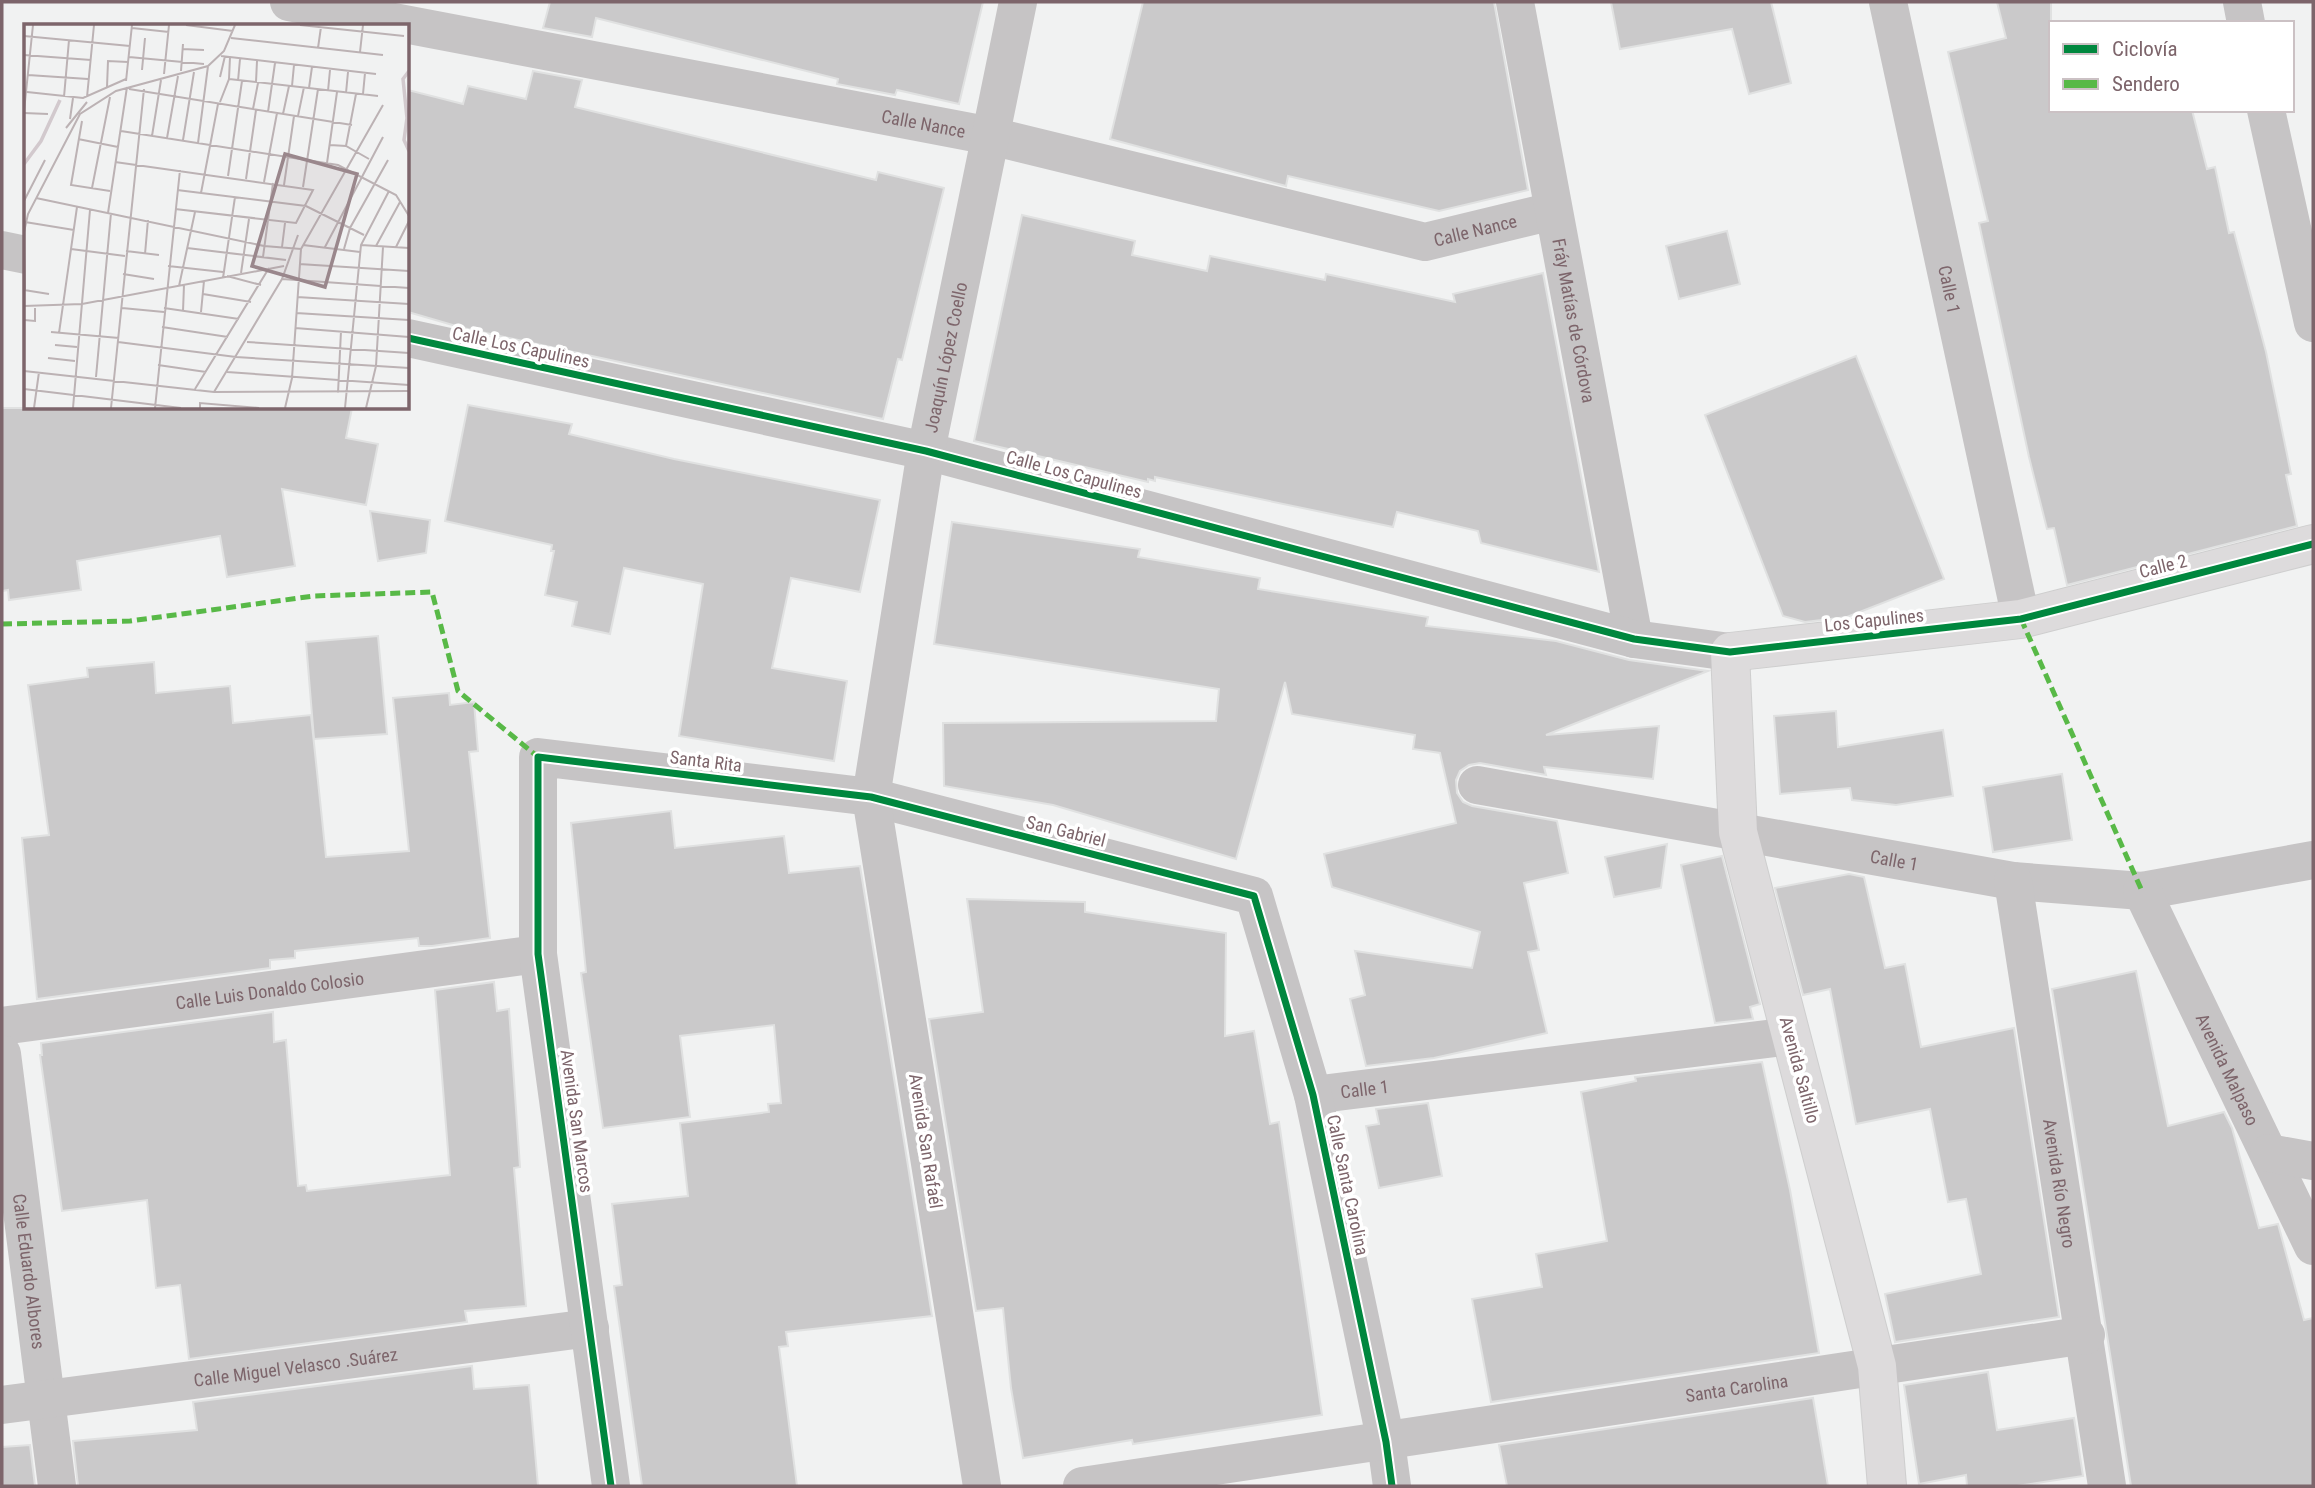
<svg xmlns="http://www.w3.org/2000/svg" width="2315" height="1488" viewBox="0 0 2315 1488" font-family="'Roboto Condensed',sans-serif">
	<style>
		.building { fill: #cac9ca; stroke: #e0e1e1; stroke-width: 2 }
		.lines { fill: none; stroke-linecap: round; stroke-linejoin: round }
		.secondary-casing { stroke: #cecece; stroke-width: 40 }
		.street { stroke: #c6c4c5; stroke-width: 38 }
		.secondary { stroke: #dddbdc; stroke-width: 38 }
		.quiet { stroke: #58b947; stroke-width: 5; stroke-dasharray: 10 5; stroke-linecap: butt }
		.cycleway-casing { stroke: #fff; stroke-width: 11 }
		.cycleway { stroke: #00873e; stroke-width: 7 }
		.labels { text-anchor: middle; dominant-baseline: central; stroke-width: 7; stroke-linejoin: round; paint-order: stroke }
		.street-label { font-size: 18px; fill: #7d656b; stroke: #fff }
		.inset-river { fill: none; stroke: #d2c9cd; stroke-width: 3.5 }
		.inset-road { fill: none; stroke: #bcb2b4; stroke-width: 2 }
		.view { fill: #9a878c; fill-opacity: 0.15; stroke: #9a878c; stroke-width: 3.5 }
		.inset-edge { fill: none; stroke: #7d656b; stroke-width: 3.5 }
	</style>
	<rect width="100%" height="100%" fill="#f1f2f2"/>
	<g class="building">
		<polygon points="550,2 983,2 959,104 897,90 895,95 837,84 838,79 596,18 592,37 543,28"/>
		<polygon points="1143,2 1494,2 1528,190 1439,211 1288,176 1286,186 1110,139"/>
		<polygon points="1611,2 1771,2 1791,83 1749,94 1732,29 1620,49"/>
		<polygon points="1997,2 2051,2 2051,110 2192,110 2207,169 2215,167 2229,233 2234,232 2266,352 2291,474 2286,475 2297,526 2067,585 2054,528 2047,529 2029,457 1979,223 1988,221 1948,52 2006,38"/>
		<polygon points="533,71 582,80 575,107 876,180 878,172 944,188 902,360 898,359 883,419 463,328 408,312 408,90 463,104 468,86 526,99"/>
		<polygon points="1022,215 1135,241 1132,255 1207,271 1210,256 1325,280 1326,274 1455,302 1453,294 1543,273 1599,572 1481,543 1478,531 1397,512 1393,527 1155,477 1155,481 1148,479 1148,482 974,441"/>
		<polygon points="1727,231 1740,284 1679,299 1666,246"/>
		<polygon points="1856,356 1944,579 1847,617 1805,622 1783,616 1705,415"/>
		<polygon points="468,405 572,424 569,434 674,459 880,500 860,592 791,578 772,668 847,681 834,761 679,736 703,584 624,568 610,634 572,626 577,602 545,595 554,551 551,551 552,545 445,521"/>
		<polygon points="2,408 352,408 346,438 378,444 366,505 282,489 295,566 227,577 220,536 77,561 81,590 9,600 8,590 2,591"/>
		<polygon points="370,511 430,520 426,553 378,561"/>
		<polygon points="952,522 1140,549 1138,557 1260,578 1258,589 1428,617 1426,626 1556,641 1629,660 1708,671 1546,735 1659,726 1653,779 1544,767 1546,775 1480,763 1469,765 1460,771 1456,780 1457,793 1463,802 1472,806 1557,821 1568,873 1524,883 1539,950 1528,952 1547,1033 1434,1058 1366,1066 1350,999 1365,995 1355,951 1472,968 1480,932 1332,887 1324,854 1456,823 1440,753 1413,749 1415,735 1292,714 1285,682 1236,859 1053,805 944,786 943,723 1216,721 1219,689 934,644"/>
		<polygon points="378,636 387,734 314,739 306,642"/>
		<polygon points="154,662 156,693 230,686 233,723 311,715 326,857 409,851 393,698 449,693 450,705 474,702 478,751 469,752 490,938 432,946 419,946 418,938 295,951 295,958 270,960 270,968 37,999 22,838 49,835 28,685 88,677 87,668"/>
		<polygon points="1836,711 1838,747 1943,730 1953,796 1896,805 1852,800 1850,788 1780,794 1774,716"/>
		<polygon points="2062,774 2072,840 1993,852 1983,787"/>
		<polygon points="671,811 675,848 784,836 789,873 860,866 932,1316 786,1332 788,1346 779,1347 797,1486 642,1486 614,1286 622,1285 612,1204 688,1196 680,1123 769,1112 768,1104 781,1103 774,1025 680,1036 690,1117 603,1128 581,973 586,972 571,823"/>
		<polygon points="1667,844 1661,888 1614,897 1605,857"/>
		<polygon points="1722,856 1760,1004 1750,1007 1753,1019 1715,1023 1681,865"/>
		<polygon points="1849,874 1864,877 1885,968 1905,964 1921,1047 2014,1028 2059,1317 1895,1342 1885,1294 1981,1274 1966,1199 1948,1202 1930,1109 1856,1124 1830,989 1803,995 1775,888"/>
		<polygon points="967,899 1085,902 1085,912 1226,933 1225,1036 1254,1031 1270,1124 1279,1122 1322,1415 1133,1444 1132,1440 1023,1458 1011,1388 1003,1308 976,1311 929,1019 983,1012"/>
		<polygon points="2136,971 2168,1126 2224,1112 2232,1128 2259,1228 2278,1224 2304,1320 2313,1318 2313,1486 2131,1486 2052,989"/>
		<polygon points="494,982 497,1011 509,1009 520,1167 514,1168 526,1306 465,1311 467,1322 189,1359 180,1285 156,1288 147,1200 62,1211 40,1055 42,1055 41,1043 273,1012 274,1042 286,1040 298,1186 306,1185 307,1191 450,1175 435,990"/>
		<polygon points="1762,1062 1790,1190 1819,1353 1491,1402 1472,1299 1542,1287 1536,1254 1607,1241 1581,1092 1636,1081 1635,1077"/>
		<polygon points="1428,1103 1442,1176 1379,1188 1366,1126 1379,1124 1376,1109"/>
		<polygon points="472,1366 474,1389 529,1385 538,1486 78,1486 73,1441 197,1430 193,1402"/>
		<polygon points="1988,1372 1997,1430 2074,1418 2083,1476 2017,1486 1967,1486 1966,1475 1919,1484 1904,1385"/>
		<polygon points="1813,1398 1828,1486 1507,1486 1499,1445"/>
		<polygon points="30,1445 35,1486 2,1486 2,1447"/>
	</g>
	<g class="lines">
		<g class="secondary-casing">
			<polyline id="secondary" points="1887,1486 1877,1366 1738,832 1730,652 2021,619 2313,544"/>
		</g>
		<g class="street">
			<path id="s1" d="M 289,2 L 991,136 L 1425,242 L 1553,211"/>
			<path id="s2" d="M 1515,2 L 1634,639"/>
			<path id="s3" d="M 1888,2 L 2021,619"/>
			<polyline points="2242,2 2246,23"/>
			<polyline points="2266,110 2313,323"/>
			<polyline points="2,250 26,255"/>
			<polyline points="408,338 926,451 1634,639 1730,652"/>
			<path id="s4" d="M 1477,785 L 2013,881 L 2142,891 L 2313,860"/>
			<path id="s5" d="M 2013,881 L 2107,1486"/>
			<path id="s6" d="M 2142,891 L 2313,1246"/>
			<path id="s7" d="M 2,1026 L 538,954"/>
			<path id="s8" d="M 2,1054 L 57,1486"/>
			<path id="s9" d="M 1313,1095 L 1791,1036"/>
			<polyline points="2269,1153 2313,1161"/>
			<path id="s10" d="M 2,1405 L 590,1328"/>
			<polyline points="611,1486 538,954 538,757 871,797 1254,896 1313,1095 1386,1442 1392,1486"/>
			<path id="s11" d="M 982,1486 L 871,797 L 926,451 L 1018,2"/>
			<path id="s12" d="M 1082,1486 L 2086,1335"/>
		</g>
		<use href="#secondary" class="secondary"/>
		<g class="quiet">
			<polyline points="2021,619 2142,891"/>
			<polyline points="2,624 130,621 314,596 432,592 458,691 538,757"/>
		</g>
		<g class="cycleway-casing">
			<g id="cycleway">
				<polyline points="408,338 926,451 1634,639 1730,652 2021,619 2313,544"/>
				<polyline points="611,1486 538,954 538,757 871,797 1254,896 1313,1095 1386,1442 1392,1486"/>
			</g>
		</g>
		<use href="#cycleway" class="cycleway"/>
	</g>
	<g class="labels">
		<g class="street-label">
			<text stroke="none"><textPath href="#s1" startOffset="646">Calle Nance</textPath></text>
			<text stroke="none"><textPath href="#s1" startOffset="1213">Calle Nance</textPath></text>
			<text stroke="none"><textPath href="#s3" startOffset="294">Calle 1</textPath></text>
			<text stroke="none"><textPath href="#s2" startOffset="324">Fráy Matías de Córdova</textPath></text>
			<text transform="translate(521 347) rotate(12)">Calle Los Capulines</text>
			<text stroke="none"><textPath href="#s11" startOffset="1144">Joaquín López Coello</textPath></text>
			<text transform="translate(1074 474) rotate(15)">Calle Los Capulines</text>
			<text transform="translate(2163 566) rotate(-14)">Calle 2</text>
			<text transform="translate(1874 620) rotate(-6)">Los Capulines</text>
			<text transform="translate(706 761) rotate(7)">Santa Rita</text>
			<text transform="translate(1066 831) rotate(14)">San Gabriel</text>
			<text stroke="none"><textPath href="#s4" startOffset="424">Calle 1</textPath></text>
			<text stroke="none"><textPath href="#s7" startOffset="270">Calle Luis Donaldo Colosio</textPath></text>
			<text stroke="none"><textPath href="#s6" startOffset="198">Avenida Malpaso</textPath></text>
			<text transform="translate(1800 1070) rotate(75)">Avenida Saltillo</text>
			<text stroke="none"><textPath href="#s9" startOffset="52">Calle 1</textPath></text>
			<text transform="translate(577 1121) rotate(82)">Avenida San Marcos</text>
			<text transform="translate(926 1141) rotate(81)">Avenida San Rafaél</text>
			<text stroke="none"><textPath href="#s5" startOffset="306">Avenida Río Negro</textPath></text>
			<text transform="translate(1348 1185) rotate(78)">Calle Santa Carolina</text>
			<text stroke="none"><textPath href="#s8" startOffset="219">Calle Eduardo Albores</textPath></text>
			<text stroke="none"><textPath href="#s10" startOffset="296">Calle Miguel Velasco .Suárez</textPath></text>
			<text stroke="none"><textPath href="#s12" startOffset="662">Santa Carolina</textPath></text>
		</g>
	</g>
	<g transform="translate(24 24)">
		<rect width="385" height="385" fill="#f1f2f2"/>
		<path class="inset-river" d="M 385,47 L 379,55 L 383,94 L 380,116 L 385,127M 0,140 L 17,117 L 36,76"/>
		<path class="inset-road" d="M 162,1 L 209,7M 276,1 L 380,12M 108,4 L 145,8M 0,12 L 106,22M 207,14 L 359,31M 294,24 L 297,3M 158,25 L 180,26M 336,28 L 339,1M 0,31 L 67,36M 197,32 L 352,50M 105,33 L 180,40M 118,46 L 121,14M 157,47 L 159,20M 140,50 L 145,1M 4,51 L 64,55M 196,53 L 201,32M 205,55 L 354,72M 102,57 L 108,1M 214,57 L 216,35M 232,58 L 233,37M 268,62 L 270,41M 83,63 L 84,37 L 104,38M 285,64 L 288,43M 105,65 L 328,101M 304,67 L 306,46M 3,68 L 59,74 L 102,55M 322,69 L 324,48M 339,70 L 341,49M 40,73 L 45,16M 63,73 L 70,1M 196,78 L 205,55 L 206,33M 229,85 L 234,59M 0,87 L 9,1M 244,88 L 251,39M 0,89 L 24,90M 259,90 L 265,62M 274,92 L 280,63M 46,95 L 49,74M 58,97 L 47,161 L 86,167M 42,104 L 63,78M 97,107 L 314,141 L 372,171 L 385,192M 128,112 L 137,56M 143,114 L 154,52M 54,115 L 94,123M 159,116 L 170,48M 174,119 L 184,42M 306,121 L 322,122 L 345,135M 322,122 L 332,70M 91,138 L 289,166 L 272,199 L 151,185M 303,139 L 313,68M 204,152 L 218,57M 222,155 L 232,86M 240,158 L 253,89M 260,161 L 270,92M 279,163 L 294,65M 68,164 L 86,73M 153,166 L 282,182 L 340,211M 177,169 L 194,80M 12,174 L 240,222 L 277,225M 0,177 L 21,136M 84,189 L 103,63M 1,198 L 50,206M 0,208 L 4,190 L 56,90 L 92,67 L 184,42 L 200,27 L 211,1M 0,221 L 1,266M 279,221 L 336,228M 337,221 L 385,224M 352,222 L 376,178M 258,223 L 261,199M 301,223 L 359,113M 372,223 L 385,197M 163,224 L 262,236M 47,225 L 101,232M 320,225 L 326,204 L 364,136M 102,227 L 135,231M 121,230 L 124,196M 239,233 L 249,159M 275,240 L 385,247M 144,242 L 199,248M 217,249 L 225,195M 99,250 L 130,255M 203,252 L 237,261M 199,254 L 211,173M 258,255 L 385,264M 155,262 L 171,188M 0,266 L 25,270M 179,270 L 227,278M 273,273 L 385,280M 0,282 L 58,280 L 260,242M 98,284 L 140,288M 140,284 L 215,295M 159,287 L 160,261M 177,288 L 180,257M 272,289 L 385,296M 0,296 L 11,297 L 11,284M 138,303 L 204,313M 271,304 L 385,313M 27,308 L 95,314M 35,309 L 53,183M 94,318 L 212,333 L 385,344M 223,318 L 385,329M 31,321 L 53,323M 24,334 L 51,337M 134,341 L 182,348M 0,347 L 190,368 L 385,367M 203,348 L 385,361M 72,353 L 87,189M 0,365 L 157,384M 171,365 L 245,244M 190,368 L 258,255 L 274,211M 314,369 L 317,307M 10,384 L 15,348M 49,384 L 66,186M 87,384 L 120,65M 131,384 L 156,146M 176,384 L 176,379 L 235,384M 261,384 L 268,354 L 277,225 L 359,81M 321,384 L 337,221 L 365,167M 342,384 L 352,342 L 359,223"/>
		<path class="view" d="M 261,130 L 333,150 L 301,263 L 228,242 Z"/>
		<rect width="385" height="385" class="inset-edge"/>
	</g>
	<rect width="2315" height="1488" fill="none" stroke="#7d656b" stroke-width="7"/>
	<rect x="2049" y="21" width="245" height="91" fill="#ffffff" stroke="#cbc1c4" stroke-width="2"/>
	<rect x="2063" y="44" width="35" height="10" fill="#00873e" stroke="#cbc1c4" stroke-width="2"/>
	<text x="2112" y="56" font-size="21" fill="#7d656b">Ciclovía</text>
	<rect x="2063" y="79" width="35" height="10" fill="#58b947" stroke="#cbc1c4" stroke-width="2"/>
	<text x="2112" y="91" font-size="21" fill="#7d656b">Sendero</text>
</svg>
